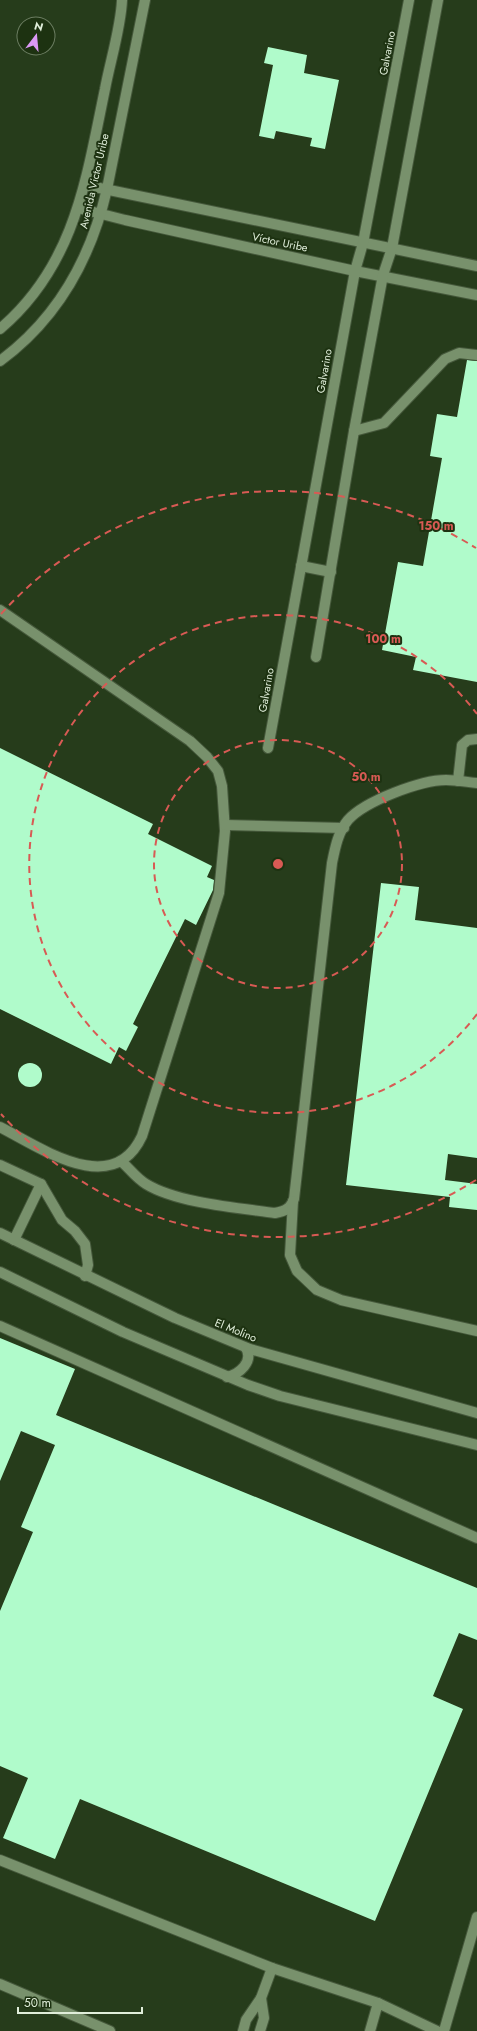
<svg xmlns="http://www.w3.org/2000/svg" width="477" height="2031" viewBox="0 0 477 2031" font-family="Jost,sans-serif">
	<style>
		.building { fill: #b0fbcb }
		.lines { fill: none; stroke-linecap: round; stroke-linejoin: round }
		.minor-casing { stroke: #45583b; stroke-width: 12 }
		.minor { stroke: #78916c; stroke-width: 10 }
		.ring { fill: none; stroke: #d85a54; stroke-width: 2; stroke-dasharray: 7 5 }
		.labels { text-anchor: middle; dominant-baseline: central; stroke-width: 4; stroke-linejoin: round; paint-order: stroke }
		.street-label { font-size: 11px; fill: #e0eeda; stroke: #1d3211 }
		.centre { fill: #d85a54; stroke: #1d3211; stroke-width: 2 }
		.ring-label { font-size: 12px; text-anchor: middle; font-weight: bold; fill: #d85a54; stroke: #1d3211; stroke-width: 4; stroke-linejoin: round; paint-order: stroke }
	</style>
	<rect width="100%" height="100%" fill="#263c1b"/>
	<g class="building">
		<polygon points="268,47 307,55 304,73 339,80 325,149 310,146 312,138 276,131 274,139 259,136 273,65 264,63"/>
		<polygon points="467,360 477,361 477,682 413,670 416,657 382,650 398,562 423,566 442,458 430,456 437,414 457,417"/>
		<polygon points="0,748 153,824 148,834 212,866 207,877 214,880 213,890 196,925 185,919 133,1024 138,1027 126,1051 119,1047 111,1064 0,1009"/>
		<polygon points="381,883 419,887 415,920 477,928 477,1158 448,1154 445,1180 477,1184 477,1210 449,1207 450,1197 346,1185"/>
		<circle cx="30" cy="1075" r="12"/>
		<polygon points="0,1338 75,1369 56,1415 477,1588 477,1640 459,1633 433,1696 463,1709 375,1921 80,1799 55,1859 3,1838 28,1778 0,1766 0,1611 33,1532 21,1527 55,1445 21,1431 0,1481"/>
	</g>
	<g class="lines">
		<g class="minor-casing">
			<g id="minor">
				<polyline points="85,185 477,266"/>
				<polyline points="78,208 125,220 355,271 477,295"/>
				<path d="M 0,329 C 75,265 86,180 105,89 C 110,62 121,27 122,0"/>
				<path d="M 0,361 C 57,319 91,258 107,189 L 145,0"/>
				<polyline points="354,431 384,423 445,359 459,353 477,355"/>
				<polyline points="301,566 331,572"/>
				<path d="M 0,610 L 190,741 L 207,757 L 218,771 L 222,786 L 225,831 L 219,893 L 142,1136 C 113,1199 41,1148 0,1127"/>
				<polyline points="316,657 354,431 383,275 392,248 438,0"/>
				<polyline points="268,748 355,271 363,243 409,0"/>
				<polyline points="458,781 462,745 468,740 477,739"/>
				<polyline points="225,825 344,828"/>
				<path d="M 121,1161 C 129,1168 136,1178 146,1184 C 177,1203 239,1208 275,1213 C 285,1211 290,1209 294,1199 L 332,863 C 335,848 338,832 348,820 C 365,801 421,780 446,780 C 456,780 467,782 477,783"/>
				<polyline points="0,1165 41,1184 62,1220 75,1231 85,1244 88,1265 85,1276"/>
				<polyline points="293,1201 290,1255 297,1271 317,1290 341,1300 477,1331"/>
				<polyline points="0,1233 175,1318 250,1349 477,1413"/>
				<polyline points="14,1240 41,1184"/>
				<polyline points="0,1272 123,1332 248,1385 280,1396 477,1445"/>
				<polyline points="0,1326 477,1538"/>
				<path d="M 227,1377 C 239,1374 254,1362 246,1348"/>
				<polyline points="0,1860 272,1968 378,2003 437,2031"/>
				<polyline points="0,1984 110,2031"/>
				<polyline points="243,2031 246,2020 261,1998 272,1968"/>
				<polyline points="260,2031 264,2018 261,1998"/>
				<polyline points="370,2031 378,2003"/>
				<polyline points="444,2031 477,1917"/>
			</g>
		</g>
		<use href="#minor" class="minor"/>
	</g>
	<g class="ring">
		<circle cx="278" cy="864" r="124"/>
		<path d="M477 1014A249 249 0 1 1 477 714"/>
		<path d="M476 1180A373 373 0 0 1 1 1114M1 614A373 373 0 0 1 476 548"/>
	</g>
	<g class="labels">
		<g class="street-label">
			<text transform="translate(387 53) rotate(-79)">Galvarino</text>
			<text transform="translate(94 181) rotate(-77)">Avenida Victor Uribe</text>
			<text transform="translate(280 242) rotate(12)">Víctor Uribe</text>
			<text transform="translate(324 371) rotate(-80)">Galvarino</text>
			<text transform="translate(266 690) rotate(-80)">Galvarino</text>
			<text transform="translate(236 1330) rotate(22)">El Molino</text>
		</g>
	</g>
	<circle cx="278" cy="864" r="6" class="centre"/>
	<g class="ring-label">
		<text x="436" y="530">150 m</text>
		<text x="383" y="643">100 m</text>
		<text x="366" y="781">50 m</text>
	</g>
	<g transform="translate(36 36) rotate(16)"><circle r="19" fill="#1d3211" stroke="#6b7d61"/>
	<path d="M0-3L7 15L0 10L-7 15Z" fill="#db99f5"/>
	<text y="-6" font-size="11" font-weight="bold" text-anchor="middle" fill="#e0eeda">N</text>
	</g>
	<path d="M18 2007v6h124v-6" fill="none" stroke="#e0eeda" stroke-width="2"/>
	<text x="24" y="2007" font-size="12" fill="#e0eeda" stroke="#1d3211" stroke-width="3" paint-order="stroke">50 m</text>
</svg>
